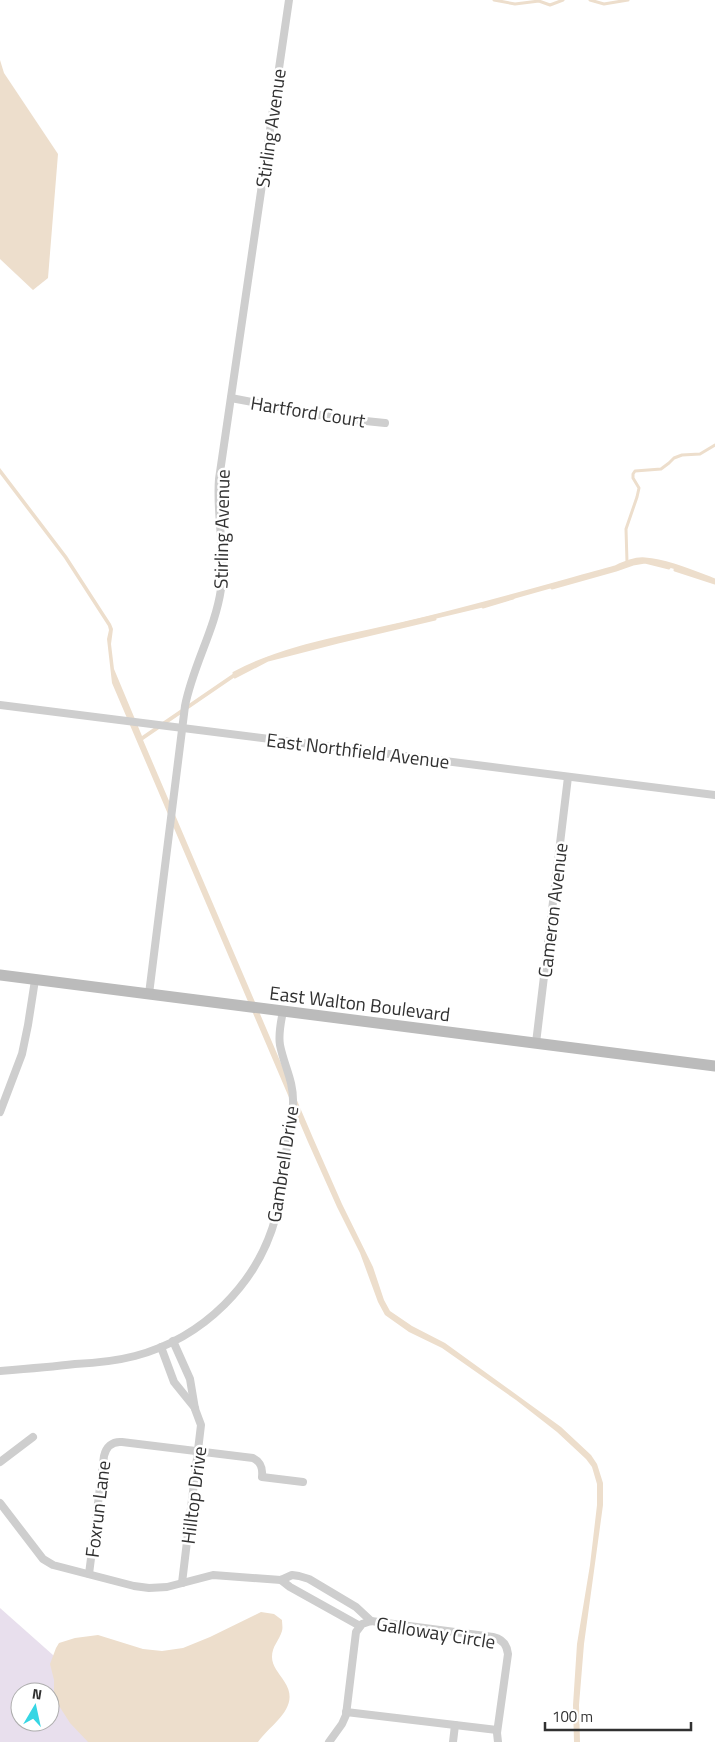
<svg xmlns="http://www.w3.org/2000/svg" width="715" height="1742" viewBox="0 0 715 1742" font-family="'Titillium Web',sans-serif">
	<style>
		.green { fill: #e8dfed; fill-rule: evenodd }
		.water { fill: #eddecc }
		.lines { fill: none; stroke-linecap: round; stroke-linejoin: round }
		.stream { stroke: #eddecc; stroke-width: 3 }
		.street { stroke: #cecece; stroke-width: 8 }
		.secondary { stroke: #bbb; stroke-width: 11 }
		.labels { text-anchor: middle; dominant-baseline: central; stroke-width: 5; stroke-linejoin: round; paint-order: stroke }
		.street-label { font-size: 19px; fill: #313131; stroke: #fff }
	</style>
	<rect width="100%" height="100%" fill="#fff"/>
	<path class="green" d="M 0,1608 L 151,1742 L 0,1742 ZM 20,1692 L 50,1692 L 50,1722 L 20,1722 Z"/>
	<g class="water">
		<polygon points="0,60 4,73 58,154 48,278 33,290 0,259"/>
		<path d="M 0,468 L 67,556 L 111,624 L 113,629 L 111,644 L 114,669 L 142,736 L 234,673 L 267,657 L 337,638 L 488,602 L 614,567 C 624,563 635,558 645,559 C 667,560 694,573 715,580 L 715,583 C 696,577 661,562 642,563 C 633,563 625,567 616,570 L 489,606 L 338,642 L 268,660 L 235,677 L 143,740 L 313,1138 L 342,1204 L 373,1267 L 384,1300 L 390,1311 L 412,1326 L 445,1343 L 561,1427 L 591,1455 L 597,1464 L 603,1483 L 603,1505 L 584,1644 L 579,1705 L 580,1742 L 574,1742 L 573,1705 L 577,1644 L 590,1565 L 597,1505 L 597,1484 L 592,1467 L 586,1459 L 557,1432 L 516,1400 L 442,1348 L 409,1332 L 385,1315 L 378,1302 L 360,1253 L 337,1207 L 308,1142 L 112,683 L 107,639 L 109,630 L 108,626 L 64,558 L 0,474 Z"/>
		<path d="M 261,1612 L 274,1614 L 282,1620 C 282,1623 283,1628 282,1631 C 279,1641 272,1646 272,1657 C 272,1666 279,1673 284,1681 C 302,1707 272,1723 258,1742 L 88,1742 L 70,1723 L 54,1698 L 54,1680 L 50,1664 L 56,1648 L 59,1643 L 75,1638 L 98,1635 L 143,1649 L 162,1651 L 183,1648 L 210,1637 Z"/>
	</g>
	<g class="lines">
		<g class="stream">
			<polyline points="494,0 515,4 539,1 550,5 563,0"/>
			<polyline points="590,0 604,4 628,0"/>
			<polyline points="627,562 626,529 637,497 639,488 633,478 633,474 635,471 661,469 669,463 674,458 682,455 700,454 715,445"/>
			<polyline points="675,570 715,583"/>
			<polyline points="552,588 616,570 633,564 645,562 669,568"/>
			<polyline points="483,607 513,598"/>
			<path d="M 234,673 C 287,645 350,636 409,622 C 478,606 546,586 615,567 C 624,563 635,558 645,559 C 669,561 693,572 715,580"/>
			<polyline points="235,677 268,660 338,642 435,619"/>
		</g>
		<g class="street">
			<polyline points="231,398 336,418 385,423"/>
			<polyline points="0,705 715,795"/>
			<path d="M 149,994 L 185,706 C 193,665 215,630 221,589 C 226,553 216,516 219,479 L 289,0"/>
			<polyline points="536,1043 568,777"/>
			<polyline points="0,1112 22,1054 28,1025 35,980"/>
			<polyline points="173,1341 190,1379 195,1409 201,1425 182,1583"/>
			<polyline points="161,1347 174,1382 195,1408"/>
			<path d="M 0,1371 C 25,1369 50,1367 75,1364 C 96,1363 116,1361 135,1356 C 203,1338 258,1284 276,1216 C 282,1195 284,1174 286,1152 C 289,1136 292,1120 293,1104 C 294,1081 284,1066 280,1045 C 278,1034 281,1022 283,1011"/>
			<polyline points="0,1462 33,1437"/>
			<polyline points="0,1503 43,1559 53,1565 134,1586 149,1588 167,1587 213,1575 281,1580 292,1575 299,1576 309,1579 356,1607 371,1621"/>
			<path d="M 89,1574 L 104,1456 C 106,1447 112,1441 122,1442 L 253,1458 C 261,1462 263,1468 262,1477 L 303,1482"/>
			<polyline points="281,1580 290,1587 360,1626"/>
			<polyline points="346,1712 497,1730"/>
			<path d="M 329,1742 L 342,1724 L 346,1715 L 356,1632 L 362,1624 L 371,1621 L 493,1637 C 502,1639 507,1644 508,1654 L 497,1733 L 498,1742"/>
			<polyline points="453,1742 455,1725"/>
		</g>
		<polyline class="secondary" points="0,975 715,1066"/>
	</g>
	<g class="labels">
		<g class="street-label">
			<text transform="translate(270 128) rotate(-82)">Stirling Avenue</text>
			<text transform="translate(308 411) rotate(9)">Hartford Court</text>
			<text transform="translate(221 529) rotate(-89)">Stirling Avenue</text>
			<text transform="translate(358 750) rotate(7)">East Northfield Avenue</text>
			<text transform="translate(552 910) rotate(-83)">Cameron Avenue</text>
			<text transform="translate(360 1003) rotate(7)">East Walton Boulevard</text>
			<text transform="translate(282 1164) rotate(-81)">Gambrell Drive</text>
			<text transform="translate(193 1495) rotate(-83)">Hilltop Drive</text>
			<text transform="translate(97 1509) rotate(-83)">Foxrun Lane</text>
			<text transform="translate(436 1632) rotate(9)">Galloway Circle</text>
		</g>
	</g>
	<g transform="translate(35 1707) rotate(9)"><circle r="24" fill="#ffffff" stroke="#adadad"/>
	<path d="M0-4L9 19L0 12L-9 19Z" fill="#36d6e4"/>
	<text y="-8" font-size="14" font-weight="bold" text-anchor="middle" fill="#313131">N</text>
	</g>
	<path d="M545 1722v8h146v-8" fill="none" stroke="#313131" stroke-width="2.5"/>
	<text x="552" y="1722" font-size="15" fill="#313131" stroke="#ffffff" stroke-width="4" paint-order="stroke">100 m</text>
</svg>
